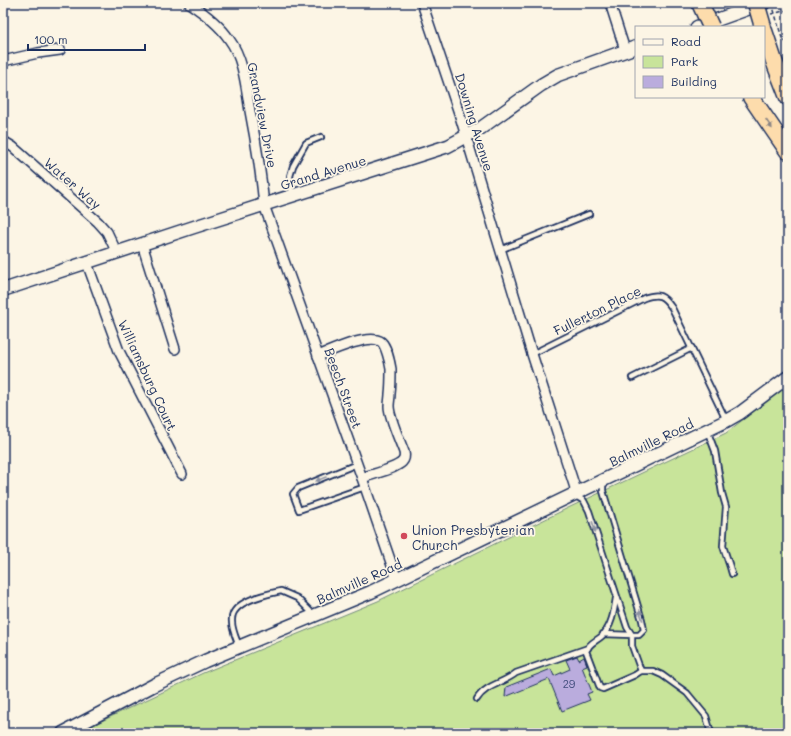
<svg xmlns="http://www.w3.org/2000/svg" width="791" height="736" viewBox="0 0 791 736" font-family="Mali,sans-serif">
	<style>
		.green { fill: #c8e49a; stroke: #728a7c }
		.building { fill: #baacdd; stroke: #1b2f5e }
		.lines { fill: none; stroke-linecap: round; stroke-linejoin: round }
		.lane-casing { stroke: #1b2f5e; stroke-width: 8 }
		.street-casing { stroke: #1b2f5e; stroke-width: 12 }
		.secondary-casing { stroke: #1b2f5e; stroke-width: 15 }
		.highway-casing { stroke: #1b2f5e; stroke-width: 19 }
		.path { stroke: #1b2f5e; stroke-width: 1.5; stroke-dasharray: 4 3; stroke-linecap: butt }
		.lane { stroke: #fcf5e5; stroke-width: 4.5 }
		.street { stroke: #fcf5e5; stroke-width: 9 }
		.secondary { stroke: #fcf5e5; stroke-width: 12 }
		.highway { stroke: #fddcac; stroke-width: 16 }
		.highway-bridge-casing { stroke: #1b2f5e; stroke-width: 19; stroke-linecap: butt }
		.path-bridge { stroke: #1b2f5e; stroke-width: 1.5; stroke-dasharray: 4 3; stroke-linecap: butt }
		.highway-bridge { stroke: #fddcac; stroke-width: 16 }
		.oneway { fill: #8c8685 }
		.oneway2 { fill: #8c92a2 }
		.poi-dot { fill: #d1495b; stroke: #fcf5e5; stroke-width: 1.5 }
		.labels { text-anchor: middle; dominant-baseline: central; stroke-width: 3.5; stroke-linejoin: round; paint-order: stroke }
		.number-label { font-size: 11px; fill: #434e7e }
		.street-label { font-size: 13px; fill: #1b2f5e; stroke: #fcf5e5 }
		.poi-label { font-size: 13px; fill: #1b2f5e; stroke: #fcf5e5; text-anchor: start }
	</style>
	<rect width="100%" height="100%" fill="#fcf5e5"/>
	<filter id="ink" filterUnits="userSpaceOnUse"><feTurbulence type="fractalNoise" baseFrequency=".025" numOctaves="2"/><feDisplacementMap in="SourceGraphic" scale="8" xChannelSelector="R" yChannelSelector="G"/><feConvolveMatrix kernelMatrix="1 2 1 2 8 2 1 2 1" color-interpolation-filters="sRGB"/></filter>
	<g filter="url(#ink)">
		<polygon class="green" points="788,384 788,733 93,733 91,726 203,673 378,601 568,508 726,433"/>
		<polygon class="building" points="577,656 579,660 584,657 587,665 582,667 592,692 587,694 590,700 562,711 549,679 505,697 506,687 551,669 554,676 570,669 566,660"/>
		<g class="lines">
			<g class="lane-casing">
				<g id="lane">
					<polyline points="292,195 290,176 293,166 306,143 321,137"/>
					<polyline points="500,250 589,214"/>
					<path d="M 532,354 L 644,298 C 659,293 663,295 672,308 L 726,420"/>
					<polyline points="632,378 692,348"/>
					<polyline points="707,430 715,451 722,493 726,507 723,546 730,567 732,574"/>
					<polyline points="357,464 298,488 293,494 299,510 365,487"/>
					<polyline points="576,496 584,501 589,511 627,627 632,635 639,635 644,630 642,620 603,491 603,481"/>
					<path d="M 603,634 L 632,635 L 632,646 L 641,671 L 635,675 L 603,689 L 600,688 L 586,651 C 590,642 595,642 602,636 C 612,626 614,611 616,598"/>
					<path d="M 239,646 C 236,638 231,628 232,619 C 232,601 267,594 281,591 L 297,598 L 314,615"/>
					<polyline points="641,671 653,671 662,675 687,693 706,716 711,733"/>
					<path d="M 477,699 C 485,685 504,683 516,673 L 588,648"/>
				</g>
			</g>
			<g class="street-casing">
				<g id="street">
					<path d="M 189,3 C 204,13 219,24 229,39 C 244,59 246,88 250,111 C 256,142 261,173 264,205 L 362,478 L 397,580"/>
					<polyline points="422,3 459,113 532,354 577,494"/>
					<polyline points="610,3 625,50"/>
					<polyline points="3,61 38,53 60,50"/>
					<polyline points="3,141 13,147 98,222 107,232 117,253"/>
					<polyline points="142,244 175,349"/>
					<polyline points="87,263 119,351 182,474"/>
					<path d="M 318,356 C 331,351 367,334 380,341 C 386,344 390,363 391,369 C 391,377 391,386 390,394 C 390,398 389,402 389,406 C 389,417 400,441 404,452 C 405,456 405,459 402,462 C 395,469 373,474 362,478"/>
				</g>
			</g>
			<g class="secondary-casing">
				<g id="secondary">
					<polyline points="697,27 764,3"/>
					<polyline points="3,290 194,227 448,146 481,128 541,85 558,75 636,47"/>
					<polyline points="63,733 154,685 205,661 371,592 726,421 740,413 788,377"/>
				</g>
			</g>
			<g class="highway-casing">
				<g id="highway">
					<polyline points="764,31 774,61 788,97"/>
					<polyline points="751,97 788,151"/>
				</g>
			</g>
			<g class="path">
				<polyline points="771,14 788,10"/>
				<polyline points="779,28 782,38 788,44"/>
			</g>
			<use href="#lane" class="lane"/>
			<use href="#street" class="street"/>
			<use href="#secondary" class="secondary"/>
			<use href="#highway" class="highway"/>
			<g class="highway-bridge-casing">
				<g id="highway-bridge">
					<polyline points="700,3 711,27"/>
					<polyline points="756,3 763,27"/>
				</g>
			</g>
			<polyline class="path-bridge" points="772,3 779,28"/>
			<use href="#highway-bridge" class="highway-bridge"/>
		</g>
		<defs><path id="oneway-solid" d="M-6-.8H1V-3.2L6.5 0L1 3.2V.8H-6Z"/></defs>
		<use class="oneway" href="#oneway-solid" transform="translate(769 124) rotate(56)"/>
		<g class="oneway2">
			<use href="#oneway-solid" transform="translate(321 479) rotate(158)"/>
			<use href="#oneway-solid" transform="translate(594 527) rotate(72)"/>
			<use href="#oneway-solid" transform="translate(641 615) rotate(-106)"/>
		</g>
	</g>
	<circle class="poi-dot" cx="404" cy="536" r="4"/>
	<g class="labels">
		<g class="number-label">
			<text x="569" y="683">29</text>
		</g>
		<g class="street-label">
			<text transform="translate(263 115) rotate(79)">Grandview Drive</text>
			<text transform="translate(475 122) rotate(73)">Downing Avenue</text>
			<text transform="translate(323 172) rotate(-17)">Grand Avenue</text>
			<text transform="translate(73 183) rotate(41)">Water Way</text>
			<text transform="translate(597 310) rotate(-26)">Fullerton Place</text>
			<text transform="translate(148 375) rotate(65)">Williamsburg Court</text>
			<text transform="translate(344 388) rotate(70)">Beech Street</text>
			<text transform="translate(651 442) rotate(-26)">Balmville Road</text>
			<text transform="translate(359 581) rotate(-24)">Balmville Road</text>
		</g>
		<g class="poi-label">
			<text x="412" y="529">Union Presbyterian<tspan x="412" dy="15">Church</tspan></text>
		</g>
	</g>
	<rect width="791" height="736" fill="none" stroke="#fcf5e5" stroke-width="16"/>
	<rect x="8" y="8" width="775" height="720" fill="none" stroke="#1b2f5e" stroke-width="1.5" filter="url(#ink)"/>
	<rect x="635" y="26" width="130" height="72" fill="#fcf5e5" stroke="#a2a6af"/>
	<rect x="643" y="39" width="20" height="6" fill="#fcf5e5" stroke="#a2a6af"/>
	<text x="671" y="46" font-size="12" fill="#1b2f5e">Road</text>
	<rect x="643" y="56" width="20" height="12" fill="#c8e49a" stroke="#a2a6af"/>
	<text x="671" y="66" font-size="12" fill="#1b2f5e">Park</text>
	<rect x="643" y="76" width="20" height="12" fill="#baacdd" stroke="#a2a6af"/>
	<text x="671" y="86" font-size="12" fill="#1b2f5e">Building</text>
	<path d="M28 44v6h117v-6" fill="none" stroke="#1b2f5e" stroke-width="2"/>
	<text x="34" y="44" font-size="12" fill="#1b2f5e" stroke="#fcf5e5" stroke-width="3" paint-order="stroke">100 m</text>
</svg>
